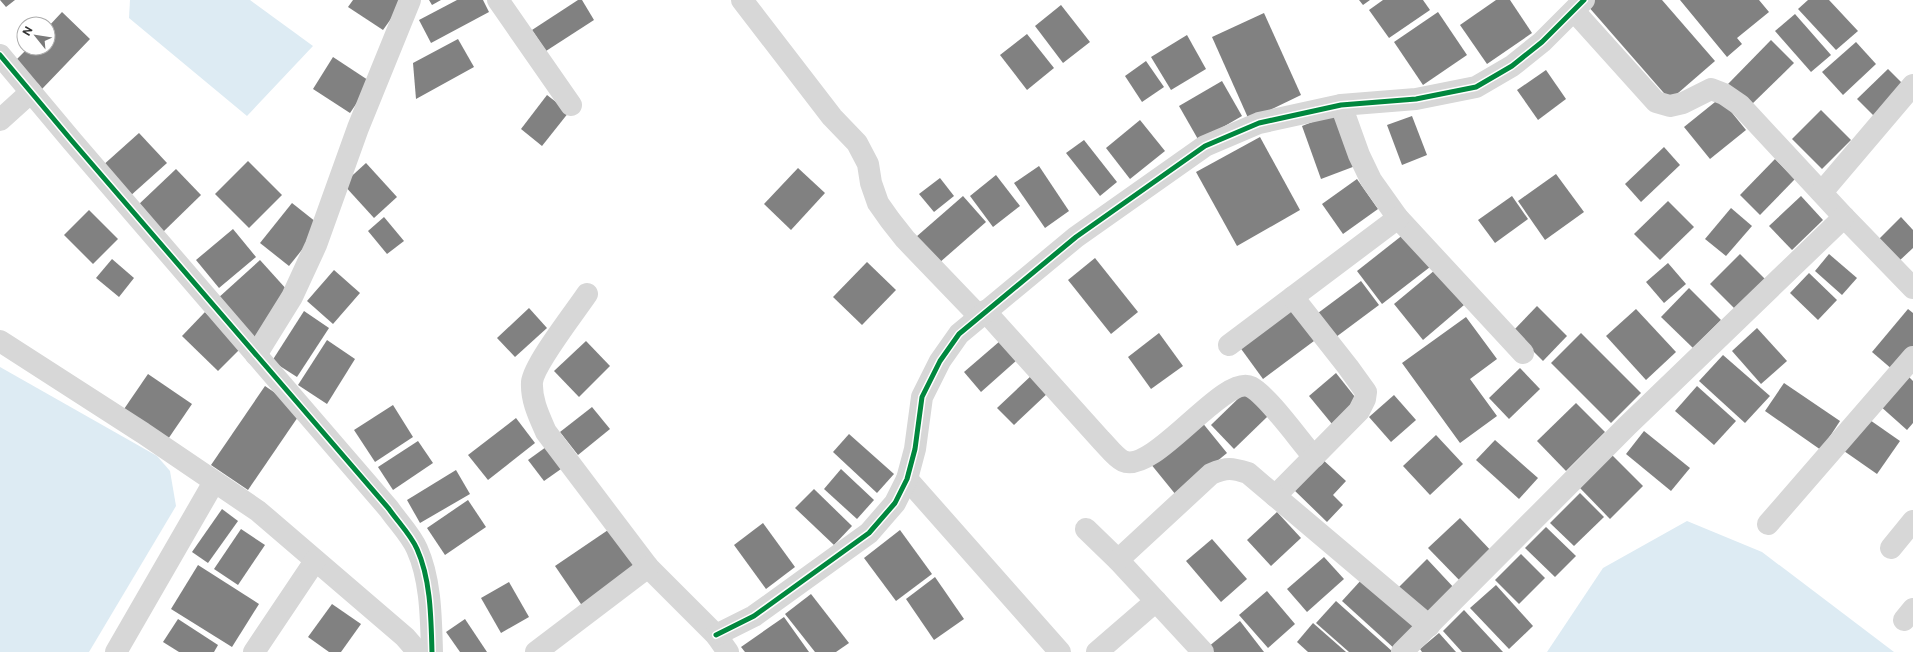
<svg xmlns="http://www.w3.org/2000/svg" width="1913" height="652" viewBox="0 0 1913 652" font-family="'Public Sans',sans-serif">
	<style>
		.water { fill: #ddebf3 }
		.building { fill: #818181 }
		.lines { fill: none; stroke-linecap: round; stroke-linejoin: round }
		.minor { stroke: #d7d7d7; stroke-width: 22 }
		.cycleway-casing { stroke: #fff; stroke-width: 8 }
		.cycleway { stroke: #00873e; stroke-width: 5 }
	</style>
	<rect width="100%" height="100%" fill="#fff"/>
	<g class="water">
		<polygon points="130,0 250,0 313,46 247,116 129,18"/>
		<polygon points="0,367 157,456 170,471 176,506 89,652 0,652"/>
		<polygon points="1687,521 1762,552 1894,652 1547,652 1603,568"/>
	</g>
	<g class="building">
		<polygon points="0,0 15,0 6,7"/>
		<polygon points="353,0 400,0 403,2 383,30 348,7"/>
		<polygon points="429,0 441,0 432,5"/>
		<polygon points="457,0 483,0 489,12 431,43 419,20"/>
		<polygon points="578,0 582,0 594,20 546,51 532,30"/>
		<polygon points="1359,0 1370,0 1363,5"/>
		<polygon points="1383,0 1423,0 1430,10 1389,38 1369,10"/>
		<polygon points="1496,0 1510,0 1532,33 1487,64 1460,25"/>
		<polygon points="1592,0 1662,0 1715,61 1670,100 1587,5"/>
		<polygon points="1680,0 1759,0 1769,12 1737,38 1742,44 1727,57"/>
		<polygon points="1808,0 1829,0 1858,31 1836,50 1798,9"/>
		<polygon points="1061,5 1090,42 1063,63 1035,26"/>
		<polygon points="62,12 90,39 42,89 14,62 28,48 48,48 48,27"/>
		<polygon points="1438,12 1467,55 1423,85 1394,42"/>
		<polygon points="1264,13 1301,95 1249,120 1212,37"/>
		<polygon points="1795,14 1831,55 1811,72 1775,31"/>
		<polygon points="1027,34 1054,68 1027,90 1000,55"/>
		<polygon points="1187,35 1206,69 1171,90 1151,57"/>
		<polygon points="458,39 474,67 416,99 413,63"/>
		<polygon points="1771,40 1794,63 1750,106 1728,84"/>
		<polygon points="1856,42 1876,64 1843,95 1822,72"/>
		<polygon points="333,57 371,82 350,113 313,89"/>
		<polygon points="1146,61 1164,87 1142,102 1125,76"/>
		<polygon points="1888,69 1906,87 1875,117 1857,99"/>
		<polygon points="1546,70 1566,99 1538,120 1517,90"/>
		<polygon points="1222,81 1242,116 1199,141 1179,106"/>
		<polygon points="547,95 569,112 542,146 521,129"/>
		<polygon points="1720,98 1746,130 1710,159 1684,127"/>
		<polygon points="1821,110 1851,140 1822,169 1792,139"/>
		<polygon points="1338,112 1358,165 1321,179 1302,126"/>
		<polygon points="1412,116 1427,155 1402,165 1387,125"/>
		<polygon points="1140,120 1165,151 1130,179 1106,148"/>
		<polygon points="139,133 167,163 129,197 101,167"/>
		<polygon points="1260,137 1300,210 1237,246 1196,172"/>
		<polygon points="1084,140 1117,182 1100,196 1066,153"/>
		<polygon points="1664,147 1680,165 1641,202 1625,184"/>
		<polygon points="1775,159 1795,179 1760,215 1740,195"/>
		<polygon points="248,161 282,195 249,228 215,194"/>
		<polygon points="366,163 397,197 374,218 343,184"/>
		<polygon points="1039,166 1069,211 1045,228 1014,183"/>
		<polygon points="798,168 825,193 791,230 764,204"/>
		<polygon points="176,169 201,195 162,233 137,206"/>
		<polygon points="1556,174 1584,212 1545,240 1518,201"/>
		<polygon points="996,175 1020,206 993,227 970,196"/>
		<polygon points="940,178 954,196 934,212 919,194"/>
		<polygon points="1357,179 1378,209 1343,234 1322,204"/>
		<polygon points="963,196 986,222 939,263 916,237"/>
		<polygon points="1512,196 1528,219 1495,243 1478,220"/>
		<polygon points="1801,196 1823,220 1792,250 1769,226"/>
		<polygon points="1668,201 1694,227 1660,260 1634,234"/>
		<polygon points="292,203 321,226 289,266 260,243"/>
		<polygon points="1731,208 1752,226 1726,256 1705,239"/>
		<polygon points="89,210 118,239 93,264 64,235"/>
		<polygon points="384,217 404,241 387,254 368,231"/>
		<polygon points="1901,217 1913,230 1913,248 1898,262 1878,240"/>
		<polygon points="233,229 256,257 219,288 196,260"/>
		<polygon points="1404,234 1430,267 1382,304 1357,271"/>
		<polygon points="1740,254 1767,281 1737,311 1710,284"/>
		<polygon points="1829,254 1857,278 1842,295 1815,271"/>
		<polygon points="1095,258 1138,312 1111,334 1068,280"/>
		<polygon points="112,259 134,278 119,297 96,278"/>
		<polygon points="260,260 288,291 256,342 217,299"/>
		<polygon points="867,262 896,290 862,325 833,297"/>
		<polygon points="1668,263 1686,284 1664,303 1646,282"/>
		<polygon points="334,270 360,293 333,324 307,301"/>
		<polygon points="1435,270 1464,305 1423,340 1394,304"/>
		<polygon points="1809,273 1837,300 1818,320 1790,293"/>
		<polygon points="1361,281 1379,305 1336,337 1318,313"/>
		<polygon points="1689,288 1721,320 1693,348 1661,317"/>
		<polygon points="1294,305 1318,338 1263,379 1239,346"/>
		<polygon points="1537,306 1567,336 1543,361 1513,331"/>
		<polygon points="529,308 547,328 515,357 497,338"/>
		<polygon points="1636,309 1676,352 1646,380 1606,336"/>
		<polygon points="1908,309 1913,313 1913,347 1893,370 1872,352"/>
		<polygon points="304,311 329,328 297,377 272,361"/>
		<polygon points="205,312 241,348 218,371 182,336"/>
		<polygon points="1466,317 1497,359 1470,379 1497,416 1460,443 1402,363"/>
		<polygon points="1757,328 1787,361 1761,384 1732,351"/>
		<polygon points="1159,333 1183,366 1151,389 1128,357"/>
		<polygon points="1581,333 1641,393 1611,423 1551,363"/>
		<polygon points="327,340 355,359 327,404 298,385"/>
		<polygon points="586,341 610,366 579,397 554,371"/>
		<polygon points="1000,341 1017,360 981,392 964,372"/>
		<polygon points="1723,355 1770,396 1745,423 1699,381"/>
		<polygon points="1520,368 1540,389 1509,419 1489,398"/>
		<polygon points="1336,373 1359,402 1332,424 1309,396"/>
		<polygon points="148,374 192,404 166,442 122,412"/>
		<polygon points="1033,374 1050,391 1014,425 997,408"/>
		<polygon points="1906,374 1913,381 1913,423 1907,430 1879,405"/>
		<polygon points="1784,383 1840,421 1821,450 1765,411"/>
		<polygon points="265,386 302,411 248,490 211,465"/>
		<polygon points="1697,386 1736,421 1714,445 1675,411"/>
		<polygon points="1245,392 1268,416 1234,449 1211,425"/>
		<polygon points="1394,395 1416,420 1391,442 1369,417"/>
		<polygon points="1576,403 1605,432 1566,471 1537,441"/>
		<polygon points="393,405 413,437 375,462 354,430"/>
		<polygon points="592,407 610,429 578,455 560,432"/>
		<polygon points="516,418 535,443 488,480 468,455"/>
		<polygon points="1867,418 1900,441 1877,474 1844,451"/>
		<polygon points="1201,421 1227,453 1176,495 1150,463"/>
		<polygon points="1644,431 1690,468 1671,491 1626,454"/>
		<polygon points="849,434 894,474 877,493 833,452"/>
		<polygon points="1436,435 1463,464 1430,495 1403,466"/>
		<polygon points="1495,440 1538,478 1519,499 1476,460"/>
		<polygon points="418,441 433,463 393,490 378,467"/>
		<polygon points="546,447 561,469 544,481 528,460"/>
		<polygon points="1612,455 1643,486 1610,519 1580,488"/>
		<polygon points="1321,458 1346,481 1333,495 1343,505 1327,522 1292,488"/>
		<polygon points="841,469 874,500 857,519 824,489"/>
		<polygon points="456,470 470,494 420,523 407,500"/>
		<polygon points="814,489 852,526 834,545 795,508"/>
		<polygon points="1580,493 1604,517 1574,546 1550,523"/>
		<polygon points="468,500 486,527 445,555 427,528"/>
		<polygon points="222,509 238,521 208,563 192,552"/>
		<polygon points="1277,512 1301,538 1271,566 1247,540"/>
		<polygon points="1460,518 1495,555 1464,585 1428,548"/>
		<polygon points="763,523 795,567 766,589 734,545"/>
		<polygon points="1546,527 1576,556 1555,577 1525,548"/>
		<polygon points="611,528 638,568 583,607 555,566"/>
		<polygon points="241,529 265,545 238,585 214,569"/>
		<polygon points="900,530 932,574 896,601 864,558"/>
		<polygon points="1212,539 1247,579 1221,602 1186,561"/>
		<polygon points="1521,554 1545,578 1519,604 1495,580"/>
		<polygon points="1324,557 1344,579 1307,612 1287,589"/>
		<polygon points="1427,559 1456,590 1428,618 1398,588"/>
		<polygon points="198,565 259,604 232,647 171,609"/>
		<polygon points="935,577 964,619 934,640 906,599"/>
		<polygon points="1363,578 1417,627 1396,650 1342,601"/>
		<polygon points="509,582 529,617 501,633 481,598"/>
		<polygon points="1496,585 1533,626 1509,649 1470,608"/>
		<polygon points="1267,591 1295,624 1268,648 1239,615"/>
		<polygon points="811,594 849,643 836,652 815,652 785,614"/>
		<polygon points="1336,601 1393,652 1349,652 1316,623"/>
		<polygon points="332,604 361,624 341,652 329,652 308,637"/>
		<polygon points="1464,610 1503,652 1462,652 1443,631"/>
		<polygon points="784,617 809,652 745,652 741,647"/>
		<polygon points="178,619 218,645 214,652 179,652 163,642"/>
		<polygon points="465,619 487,652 460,652 446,632"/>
		<polygon points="1240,621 1264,652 1212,652 1208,647"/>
		<polygon points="1313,623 1346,652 1308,652 1297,642"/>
		<polygon points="1439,633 1456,652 1422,652 1420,649"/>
	</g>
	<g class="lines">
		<g class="minor">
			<polyline points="498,0 571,105"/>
			<polyline points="742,0 832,117 857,143 868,164 871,183 878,203 890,220 905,239 979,316"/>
			<polyline points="1574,11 1656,102 1670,106 1683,103 1711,89 1724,94 1740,105 1844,217 1913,288"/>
			<path d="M 0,55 L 72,141 L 389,509 C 398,522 411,535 417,549 C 431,580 431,619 432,652"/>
			<polyline points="1341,105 1359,155 1371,180 1398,218 1523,353"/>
			<polyline points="0,120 31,92"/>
			<polyline points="1822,192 1913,85"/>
			<path d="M 587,294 C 575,312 534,364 532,382 C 531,400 539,416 546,432 L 648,567 L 716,635 L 728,652"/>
			<path d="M 985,311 L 1101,440 C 1108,447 1115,457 1123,461 C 1154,475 1224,373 1251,387 C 1268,396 1299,440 1314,457"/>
			<polyline points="0,341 143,433 258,511 405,637 418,652"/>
			<polyline points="1229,345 1398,218"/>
			<polyline points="256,355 292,297 316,245 358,128 410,0"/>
			<polyline points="907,479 1060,652"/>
			<polyline points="1275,496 1359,411 1365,399 1366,392 1348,367 1293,297"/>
			<polyline points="1768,524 1913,357"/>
			<polyline points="1086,529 1118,560 1203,652"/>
			<polyline points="1891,548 1913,521"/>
			<path d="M 1118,560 L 1211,474 C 1227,467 1232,468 1248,473 L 1429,626"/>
			<polyline points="1904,620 1913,609"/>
			<polyline points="716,635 754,616 869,533 895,503 907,479 915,449 922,397 940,361 959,334 1076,237 1205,146 1259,123 1341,105 1416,99 1476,87 1512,66 1542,42 1584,0"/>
			<polyline points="116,652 214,482"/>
			<polyline points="254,652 315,561"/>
			<polyline points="536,652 648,567"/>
			<polyline points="1097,652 1156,601"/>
			<polyline points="1402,652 1627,426 1844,217"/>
		</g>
		<g class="cycleway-casing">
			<g id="cycleway">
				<path d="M 0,55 L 72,141 L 389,509 C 398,522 411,535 417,549 C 431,580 431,619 432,652"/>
				<polyline points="716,635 754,616 869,533 895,503 907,479 915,449 922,397 940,361 959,334 1076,237 1205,146 1259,123 1341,105 1416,99 1476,87 1512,66 1542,42 1584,0"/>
			</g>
		</g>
		<use href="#cycleway" class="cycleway"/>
	</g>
	<g transform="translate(36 36) rotate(300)"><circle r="19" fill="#ffffff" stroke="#adadad"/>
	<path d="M0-3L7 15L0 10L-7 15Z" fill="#7a7a7a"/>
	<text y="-6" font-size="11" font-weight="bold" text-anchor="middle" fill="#333333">N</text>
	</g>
</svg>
